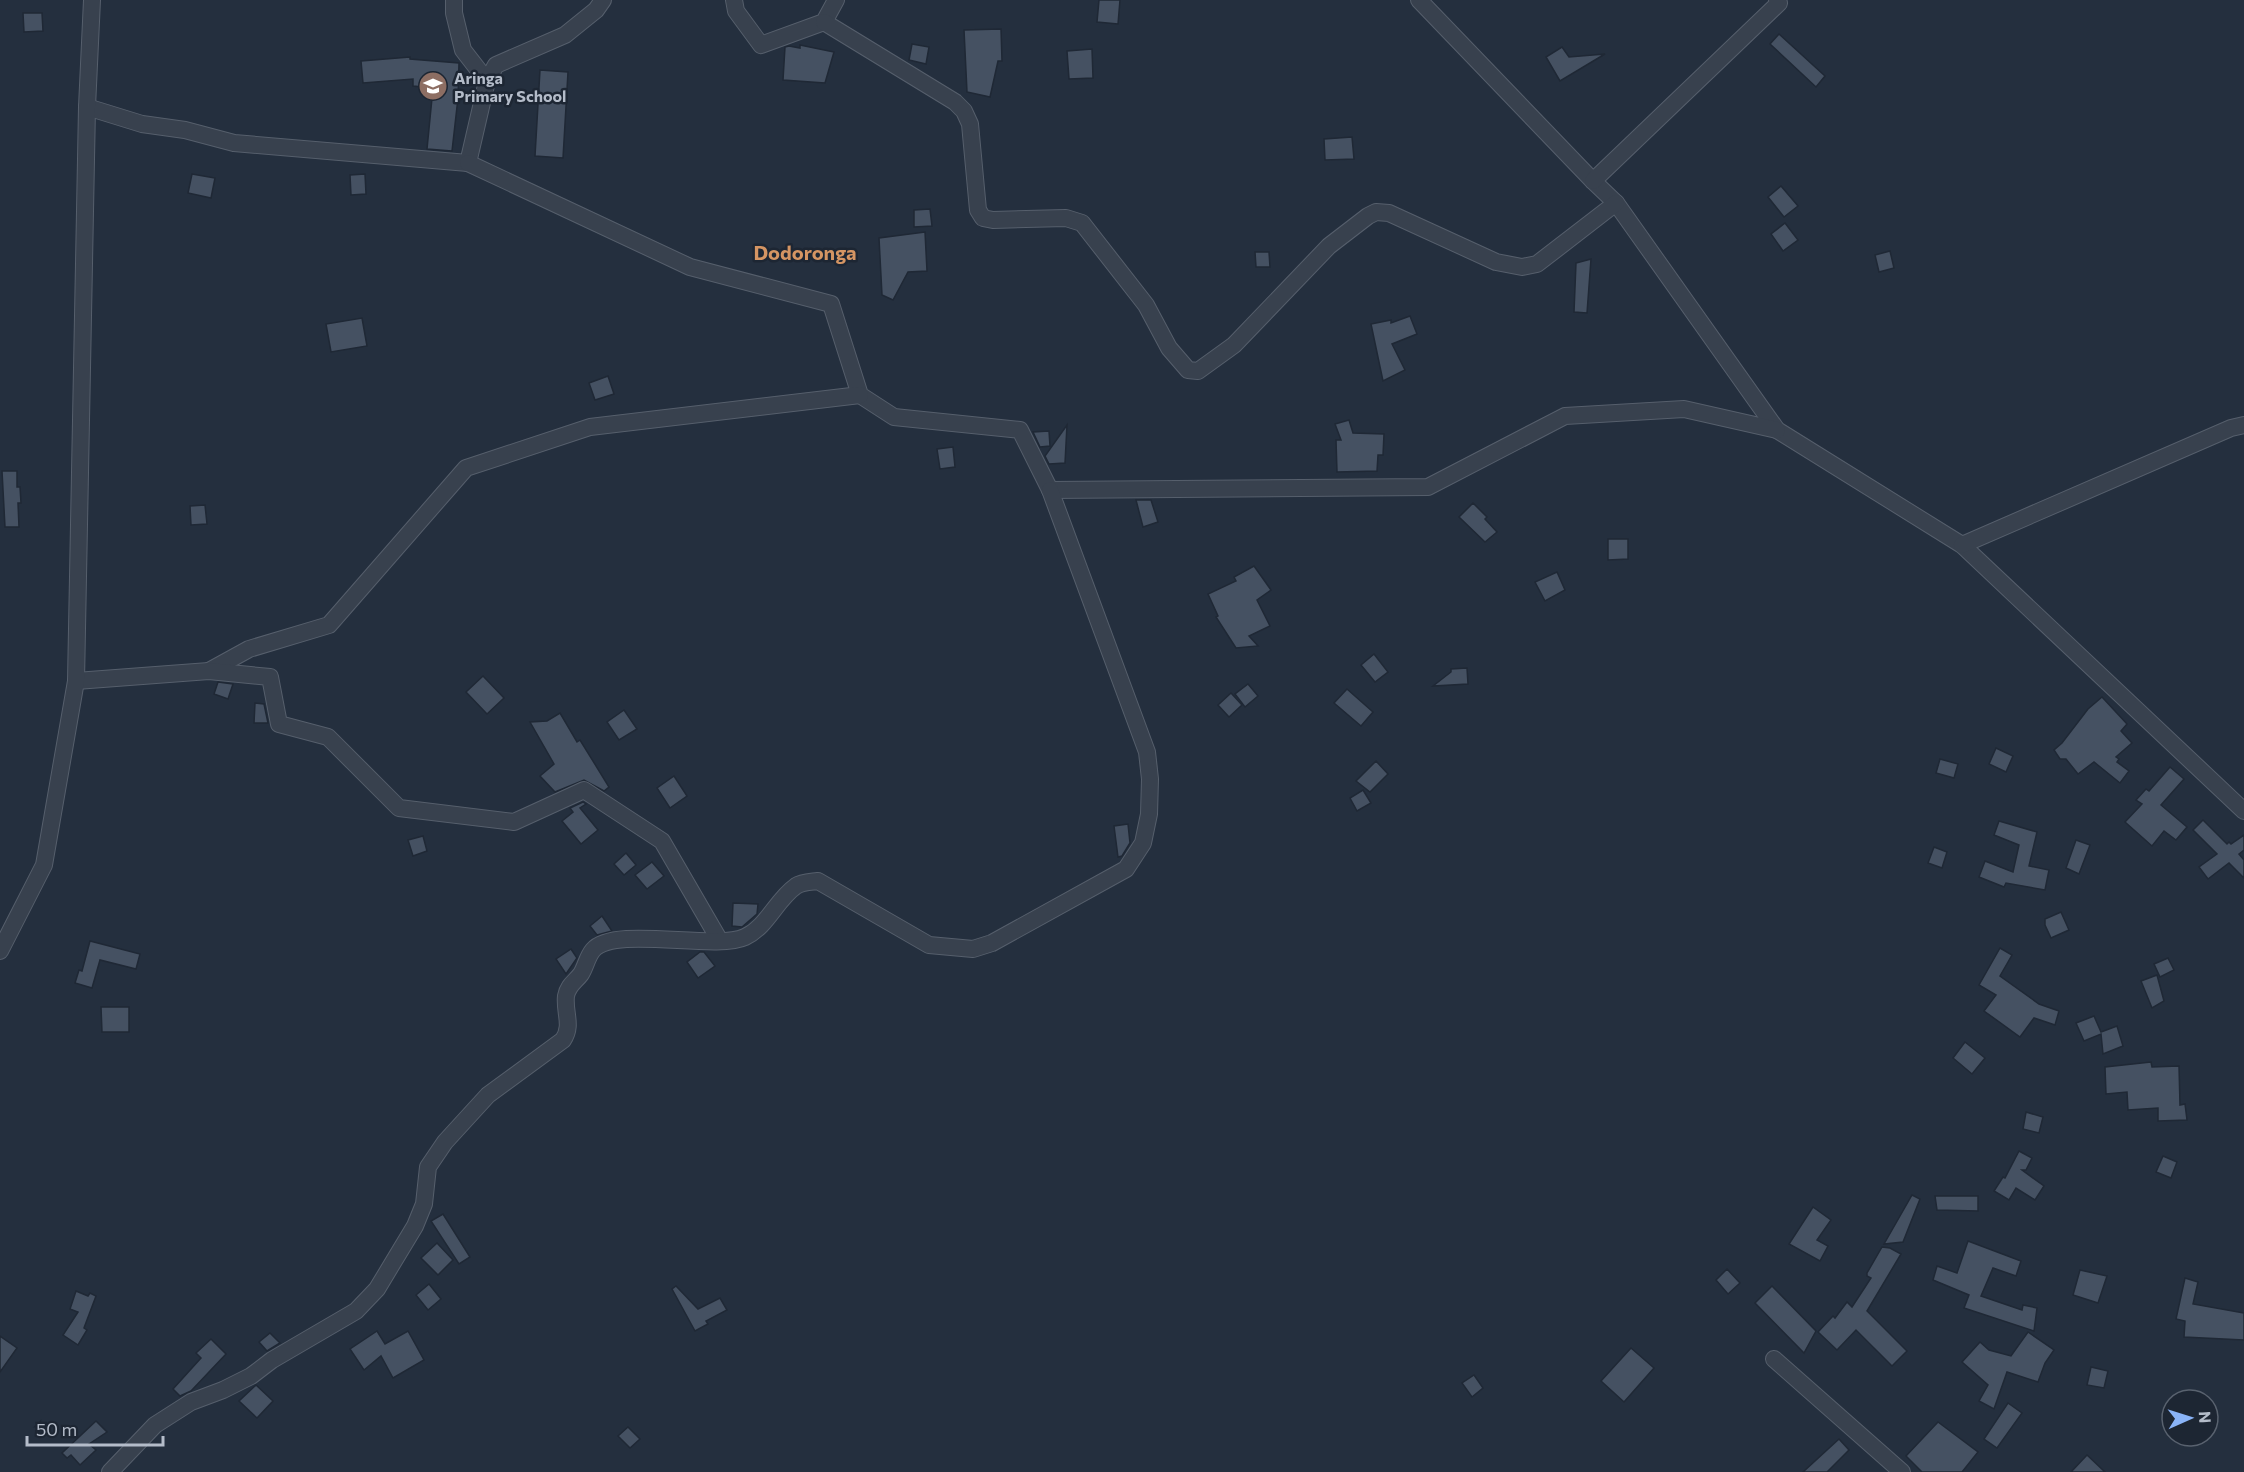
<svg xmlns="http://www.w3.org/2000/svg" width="2244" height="1472" viewBox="0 0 2244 1472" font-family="Commissioner,sans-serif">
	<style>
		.building { fill: #455162; stroke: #1f2835; stroke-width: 1.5 }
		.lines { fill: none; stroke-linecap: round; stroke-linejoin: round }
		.minor-casing { stroke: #565f6c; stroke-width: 18 }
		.minor { stroke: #38414e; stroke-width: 16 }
		.labels { text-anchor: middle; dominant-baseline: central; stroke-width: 5; stroke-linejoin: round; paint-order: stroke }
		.poi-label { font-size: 16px; font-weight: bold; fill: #b4bcc9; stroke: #1d2633; text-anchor: start }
		.quarter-label { font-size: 20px; font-weight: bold; fill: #d59563; stroke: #1d2633 }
	</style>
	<rect width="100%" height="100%" fill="#242f3e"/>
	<g class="building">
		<polygon points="1099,0 1120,0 1118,24 1097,22"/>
		<polygon points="23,13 42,13 43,31 24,32"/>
		<polygon points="1001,29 1002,61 998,61 990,97 967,92 964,30"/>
		<polygon points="1779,34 1825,76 1816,87 1770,44"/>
		<polygon points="912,44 929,47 926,64 909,60"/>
		<polygon points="800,45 834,52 825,83 783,80 785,47 789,46 800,48"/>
		<polygon points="1562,47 1569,57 1605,54 1560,81 1546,57"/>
		<polygon points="1092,49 1093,78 1069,79 1067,51"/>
		<polygon points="410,57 410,59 459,63 458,98 452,151 427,149 433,88 413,86 413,79 363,83 361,61"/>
		<polygon points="540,70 568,72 563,158 535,156"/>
		<polygon points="1352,137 1354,159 1325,160 1324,139"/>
		<polygon points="192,174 215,178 211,198 188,193"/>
		<polygon points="365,174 366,194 351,195 350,175"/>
		<polygon points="1781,186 1798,206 1784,217 1768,197"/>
		<polygon points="930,209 932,226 914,227 914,210"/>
		<polygon points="1785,223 1798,240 1783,251 1771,234"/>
		<polygon points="925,232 927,271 908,272 893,300 882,295 879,238"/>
		<polygon points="1890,251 1894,268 1879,272 1875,255"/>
		<polygon points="1255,252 1269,252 1270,267 1256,267"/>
		<polygon points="1591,259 1587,313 1574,312 1576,263"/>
		<polygon points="1410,316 1417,334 1392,344 1405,370 1383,381 1371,324 1391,320 1391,323"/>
		<polygon points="362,318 367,346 331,352 326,324"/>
		<polygon points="608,376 614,394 595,400 589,383"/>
		<polygon points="1349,420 1353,433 1384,434 1383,455 1378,455 1377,471 1337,472 1336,440 1341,440 1335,424"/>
		<polygon points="1067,425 1065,463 1049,464 1045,456"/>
		<polygon points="1049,431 1050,446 1040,447 1033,432"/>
		<polygon points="953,447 955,467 940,469 937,449"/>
		<polygon points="2,471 17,471 17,487 20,487 21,503 18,503 19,527 5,527"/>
		<polygon points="1136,500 1151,500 1158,522 1143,527"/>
		<polygon points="1473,503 1487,517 1485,519 1497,532 1485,542 1459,517"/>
		<polygon points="205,505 207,524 191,525 190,506"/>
		<polygon points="1608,539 1628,539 1628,559 1608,560"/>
		<polygon points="1254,566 1271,590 1257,600 1270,626 1249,636 1258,646 1236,648 1216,617 1218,616 1208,594 1236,581 1234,577"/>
		<polygon points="1557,572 1565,590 1545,601 1535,582"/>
		<polygon points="1374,654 1388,672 1375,682 1361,665"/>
		<polygon points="1467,668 1468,684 1433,686 1451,672 1451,669"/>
		<polygon points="483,676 504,698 487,714 466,692"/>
		<polygon points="218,682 233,684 228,699 214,694"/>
		<polygon points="1248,684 1258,696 1245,707 1235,694"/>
		<polygon points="1347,689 1373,712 1361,726 1334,703"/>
		<polygon points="1231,693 1242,705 1229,717 1218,705"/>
		<polygon points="2102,697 2127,724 2121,731 2132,743 2116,757 2119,759 2117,762 2129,771 2120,783 2094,762 2078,774 2066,759 2060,759 2054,750 2062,743 2088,709"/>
		<polygon points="255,703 264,704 268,723 254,723"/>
		<polygon points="624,710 637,729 619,740 607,722"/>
		<polygon points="560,713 577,742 580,740 609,787 604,791 584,780 555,792 540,776 554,764 530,722 547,721"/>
		<polygon points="1996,748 2013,756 2006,772 1989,764"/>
		<polygon points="1940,759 1958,764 1954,778 1936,773"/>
		<polygon points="1376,761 1388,774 1370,792 1356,781"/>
		<polygon points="2170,767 2184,779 2161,805 2187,827 2176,840 2164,831 2152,846 2125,822 2142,804 2136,800 2146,789 2149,791"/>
		<polygon points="674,776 687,796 670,808 657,788"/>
		<polygon points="1363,790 1371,803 1357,811 1350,798"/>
		<polygon points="583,802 586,804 580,808 598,830 581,844 562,821 573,812 570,808"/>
		<polygon points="2203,820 2227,844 2229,842 2231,844 2244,835 2244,850 2239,854 2244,860 2244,878 2229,863 2208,879 2199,867 2217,854 2193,830"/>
		<polygon points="1999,821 2037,832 2029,866 2049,870 2045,890 2006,883 2004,887 1979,877 1985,861 2013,872 2019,845 1994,835"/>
		<polygon points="1128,824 1130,843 1122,856 1118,857 1114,826"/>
		<polygon points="423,836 427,851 413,856 408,840"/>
		<polygon points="2076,840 2090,845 2079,874 2066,868"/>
		<polygon points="1934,847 1947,852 1942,868 1928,863"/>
		<polygon points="626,853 636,865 624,875 614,864"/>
		<polygon points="652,862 664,876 647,889 635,875"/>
		<polygon points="733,903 758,904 757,914 742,927 732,926"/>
		<polygon points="2061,912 2069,930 2051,938 2045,925 2045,919"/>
		<polygon points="602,916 612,931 597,935 590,926"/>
		<polygon points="90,941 140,954 136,969 100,960 92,988 75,983 79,970 82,971"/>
		<polygon points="2000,948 2012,955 2000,976 2039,1004 2059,1011 2055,1025 2034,1018 2020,1037 1984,1011 1996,995 1979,985"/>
		<polygon points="571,949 577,958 566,974 556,959"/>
		<polygon points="700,952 704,952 715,966 698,978 687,962"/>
		<polygon points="2168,958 2174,970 2160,977 2154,964"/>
		<polygon points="2157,975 2164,1001 2152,1008 2141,981"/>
		<polygon points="101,1007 129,1007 129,1032 102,1032"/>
		<polygon points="2094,1016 2101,1032 2117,1026 2123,1046 2103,1054 2101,1034 2084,1041 2076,1023"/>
		<polygon points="1965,1042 1985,1058 1972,1074 1953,1058"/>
		<polygon points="2151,1062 2152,1067 2179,1066 2180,1105 2185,1104 2187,1120 2158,1121 2158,1108 2128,1110 2127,1092 2106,1094 2105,1067"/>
		<polygon points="2026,1112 2043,1117 2039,1133 2023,1129"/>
		<polygon points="2019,1151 2032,1158 2026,1170 2022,1170 2044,1186 2035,1200 2016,1188 2009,1200 1994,1191 2003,1177 2005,1178"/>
		<polygon points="2163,1156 2177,1162 2171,1178 2156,1172"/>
		<polygon points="1912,1195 1920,1199 1903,1242 1884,1244"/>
		<polygon points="1935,1196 1978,1196 1978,1211 1937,1210"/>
		<polygon points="1813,1207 1831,1220 1817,1240 1828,1246 1820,1261 1789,1244"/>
		<polygon points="443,1214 470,1257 459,1264 431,1221"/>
		<polygon points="1968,1241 2021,1261 2016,1276 1993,1268 1981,1296 2022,1310 2023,1305 2037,1308 2034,1331 1964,1308 1969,1295 1933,1280 1937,1266 1957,1273"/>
		<polygon points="437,1243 453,1260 438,1275 421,1258"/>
		<polygon points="1882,1247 1890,1248 1901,1254 1867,1311 1907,1351 1892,1366 1856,1330 1837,1350 1818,1332 1833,1316 1835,1318 1847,1302 1852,1307 1871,1278 1867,1276 1867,1273"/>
		<polygon points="1727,1269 1740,1283 1728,1294 1716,1280"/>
		<polygon points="2080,1270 2107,1276 2098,1303 2073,1295"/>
		<polygon points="2185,1278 2198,1282 2193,1304 2244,1313 2244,1340 2184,1337 2185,1321 2176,1319"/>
		<polygon points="429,1284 441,1299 428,1310 416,1295"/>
		<polygon points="676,1286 698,1309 720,1298 727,1310 706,1321 708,1324 695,1331 672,1289"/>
		<polygon points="1772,1286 1816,1331 1804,1353 1755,1303"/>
		<polygon points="76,1291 88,1296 90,1293 96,1296 84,1328 87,1330 78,1345 63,1335 78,1312 70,1309"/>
		<polygon points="377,1331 385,1344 408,1331 424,1360 393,1378 381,1356 364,1370 350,1349"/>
		<polygon points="2028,1332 2054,1350 2045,1363 2038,1382 2007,1372 1994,1409 1979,1401 1988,1385 1962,1362 1980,1342 1989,1350 2011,1356"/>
		<polygon points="270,1333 280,1343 267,1351 259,1342"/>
		<polygon points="0,1336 17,1348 0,1372"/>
		<polygon points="211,1339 226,1354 191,1391 180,1396 173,1389 201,1358 196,1353"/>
		<polygon points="1631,1348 1654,1368 1624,1402 1601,1381"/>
		<polygon points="2091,1367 2108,1371 2104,1388 2087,1385"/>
		<polygon points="1474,1375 1483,1388 1472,1397 1462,1383"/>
		<polygon points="256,1385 273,1401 257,1418 239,1401"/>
		<polygon points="2008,1403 2022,1413 1997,1448 1984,1439"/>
		<polygon points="96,1421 107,1432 89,1444 96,1450 80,1465 71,1455 67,1458 62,1453"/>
		<polygon points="1938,1422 1978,1452 1962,1472 1922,1472 1906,1456"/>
		<polygon points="628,1427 640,1439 630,1448 618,1436"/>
		<polygon points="1839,1439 1849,1450 1827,1472 1803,1472"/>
		<polygon points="2087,1455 2105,1472 2071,1472"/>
	</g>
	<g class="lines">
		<g class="minor-casing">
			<g id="minor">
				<polyline points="454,0 454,13 463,50 487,81"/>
				<polyline points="734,0 736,11 761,45 824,22 836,0"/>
				<polyline points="1419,0 1593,181 1616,203 1777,430 1962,545 2244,811"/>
				<polyline points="824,22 955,102 964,111 970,124 978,210 983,218 993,220 1066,218 1082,223 1146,305 1169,348 1188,370 1198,371 1234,345 1329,246 1368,216 1376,212 1389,213 1496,262 1522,267 1537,264 1616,203"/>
				<polyline points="87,107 142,124 185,130 234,143 468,163 487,81 496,65 565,35 596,10 603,0"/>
				<polyline points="468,163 690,267 831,304 860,395 894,417 1020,430 1050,490 1428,487 1565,416 1684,409 1777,430"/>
				<polyline points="1593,181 1779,3 1777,0"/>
				<polyline points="1962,545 2231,428 2244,425"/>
				<polyline points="209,671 249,649 329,625 466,468 590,427 860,395"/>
				<polyline points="76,681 209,671 270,677 279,724 328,737 399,808 514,822 584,790 662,841 720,941"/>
				<polyline points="0,951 44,865 76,681 87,107 92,0"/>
				<polyline points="1774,1359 1902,1472"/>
				<path d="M 110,1472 L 155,1425 L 191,1402 L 223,1390 L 251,1376 L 272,1360 L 356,1311 L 377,1289 L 415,1226 L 424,1204 L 428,1167 L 445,1142 L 488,1095 L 563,1040 C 573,1025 564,1013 566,996 C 568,985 575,982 581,974 C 586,966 587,957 593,950 C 614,925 715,951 745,937 C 767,927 776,900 796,886 C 802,882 811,882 818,881 L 929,945 L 973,949 L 992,943 L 1126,869 L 1143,843 L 1149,814 L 1150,779 L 1147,752 L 1050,490"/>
			</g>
		</g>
		<use href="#minor" class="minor"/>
	</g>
	<defs>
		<g id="school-disc" transform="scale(1.5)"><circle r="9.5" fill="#8d6e63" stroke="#1d2633"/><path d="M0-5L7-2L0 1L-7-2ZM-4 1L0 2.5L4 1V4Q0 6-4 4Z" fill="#fff"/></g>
	</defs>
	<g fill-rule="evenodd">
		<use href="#school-disc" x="433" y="86"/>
	</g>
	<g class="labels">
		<g class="poi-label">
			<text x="454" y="77">Aringa<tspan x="454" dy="18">Primary School</tspan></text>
		</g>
		<g class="quarter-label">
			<text x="805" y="252">Dodoronga</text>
		</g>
	</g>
	<g transform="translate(2190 1418) rotate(87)"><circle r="28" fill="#1d2633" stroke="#59626f" stroke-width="1.5"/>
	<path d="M0-4.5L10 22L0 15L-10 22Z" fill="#8ab4f8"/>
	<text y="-9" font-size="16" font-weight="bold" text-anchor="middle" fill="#b4bcc9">N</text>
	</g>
	<path d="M27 1436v9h136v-9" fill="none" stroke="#b4bcc9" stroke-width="3"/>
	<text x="36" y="1436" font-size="18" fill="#b4bcc9" stroke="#1d2633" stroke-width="4.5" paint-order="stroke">50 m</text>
</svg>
